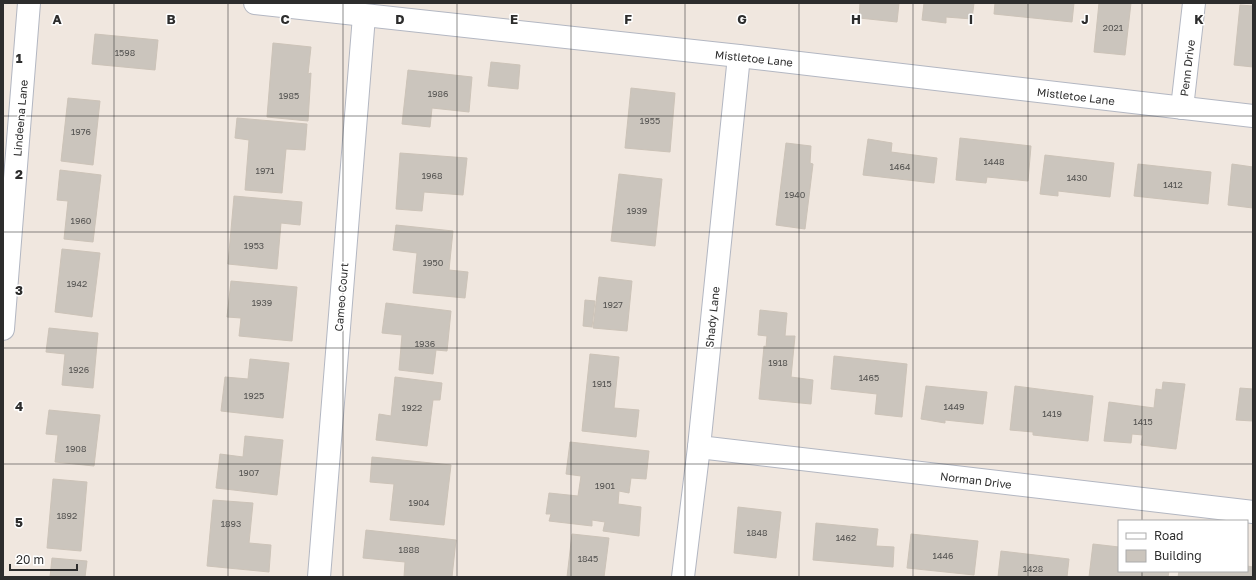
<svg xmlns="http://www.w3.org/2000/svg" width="1256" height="580" viewBox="0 0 1256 580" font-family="'Golos Text',sans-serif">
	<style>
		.building { fill: #cbc5bd; stroke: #ccc3b8 }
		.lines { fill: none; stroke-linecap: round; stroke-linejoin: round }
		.street-casing { stroke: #b3b7c2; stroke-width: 24 }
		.secondary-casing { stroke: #b3b7c2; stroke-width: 24 }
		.street { stroke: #fff; stroke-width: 22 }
		.secondary { stroke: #fff; stroke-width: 22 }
		.grid { fill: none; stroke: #2d2d2d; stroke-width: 1; stroke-opacity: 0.55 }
		.labels { text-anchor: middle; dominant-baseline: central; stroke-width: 3; stroke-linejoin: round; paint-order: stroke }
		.number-label { font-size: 9px; fill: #545351 }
		.street-label { font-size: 11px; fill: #2d2d2d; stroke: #fff }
		.grid-label { font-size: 13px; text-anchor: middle; font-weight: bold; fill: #2d2d2d; stroke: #fff; stroke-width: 3; stroke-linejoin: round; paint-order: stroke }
	</style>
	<rect width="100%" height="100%" fill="#f0e7df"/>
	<g class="building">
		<polygon points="860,3 899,3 897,22 859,18"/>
		<polygon points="924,3 974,3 972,19 946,17 946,23 922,20"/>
		<polygon points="995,3 1074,3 1072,22 994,14"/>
		<polygon points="1099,3 1131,3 1125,55 1094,52"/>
		<polygon points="1240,5 1253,6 1253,67 1234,65"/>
		<polygon points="95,34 158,40 155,70 92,64"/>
		<polygon points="273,43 311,47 308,74 311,73 308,121 267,117"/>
		<polygon points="491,62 520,65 518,89 488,86"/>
		<polygon points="408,70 472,77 469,112 432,108 430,127 402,124"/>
		<polygon points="631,88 675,93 670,152 625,148"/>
		<polygon points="68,98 100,101 93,165 61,161"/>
		<polygon points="237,118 307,124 305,150 286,149 282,193 245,190 249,140 235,138"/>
		<polygon points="960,138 1031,146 1028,181 987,177 986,183 956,180"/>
		<polygon points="868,139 892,143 891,152 937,158 934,183 863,175"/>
		<polygon points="786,143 811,146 810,163 813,164 805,229 776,225"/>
		<polygon points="400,153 467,158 463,195 424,192 422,211 396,209"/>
		<polygon points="1045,155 1114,163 1110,197 1058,191 1058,196 1040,194"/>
		<polygon points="1138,164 1211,172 1208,204 1134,196"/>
		<polygon points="1232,164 1253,167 1253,208 1228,205"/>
		<polygon points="60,170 101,175 93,242 64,239 68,201 57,200"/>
		<polygon points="619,174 662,179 655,246 611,241"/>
		<polygon points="234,196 302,202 300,225 281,223 277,269 228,264"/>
		<polygon points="396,225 453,231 449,270 468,272 465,298 413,293 417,253 393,250"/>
		<polygon points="62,249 100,253 92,317 55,312"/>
		<polygon points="599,277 632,281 627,331 593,328"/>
		<polygon points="231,281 297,287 292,341 239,336 241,318 227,317"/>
		<polygon points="585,300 595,301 592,327 583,326"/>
		<polygon points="386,303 451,311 447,351 436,350 433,374 399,370 402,335 382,333"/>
		<polygon points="760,310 787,313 785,336 795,336 791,377 813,380 811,404 759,399 764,346 766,347 767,336 758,335"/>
		<polygon points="49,328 98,333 93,388 62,385 65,354 46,352"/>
		<polygon points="590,354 619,357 614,408 639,410 636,437 582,431"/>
		<polygon points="834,356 907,364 902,417 875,414 877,394 831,389"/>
		<polygon points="250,359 289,363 283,418 221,411 225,377 248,379"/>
		<polygon points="395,377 442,383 440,400 433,400 427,446 376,440 379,414 391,416"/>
		<polygon points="1163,382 1185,384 1176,449 1141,445 1143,435 1132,434 1131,443 1104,441 1109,402 1154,408 1156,389 1162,390"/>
		<polygon points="926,386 987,392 983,424 945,420 945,423 921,419"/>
		<polygon points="1015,386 1093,396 1088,441 1033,435 1033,432 1010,430"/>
		<polygon points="1240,388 1253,389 1253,426 1253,421 1236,420"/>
		<polygon points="49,410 100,415 94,466 55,462 58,435 46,434"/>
		<polygon points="245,436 283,440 277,495 216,488 220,454 243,457"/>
		<polygon points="570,442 649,451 646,479 631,478 629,493 619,491 618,504 641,507 639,536 603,531 605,522 592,520 592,526 549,521 551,514 546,514 549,493 578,496 581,476 566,474"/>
		<polygon points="372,457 451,465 444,525 390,520 394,484 370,482"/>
		<polygon points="53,479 87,482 81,551 47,548"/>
		<polygon points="213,500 253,503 249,543 271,545 269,572 207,566"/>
		<polygon points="738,507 781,512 776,558 734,553"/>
		<polygon points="816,523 878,529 876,546 894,547 893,567 813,560"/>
		<polygon points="366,530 456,540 452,577 404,577 405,562 363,558"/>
		<polygon points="572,534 609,538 604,577 567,577"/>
		<polygon points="911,534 978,541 974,575 907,568"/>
		<polygon points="1093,544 1119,547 1119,571 1169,571 1168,577 1089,577"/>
		<polygon points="1001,551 1069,559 1067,577 998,577"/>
		<polygon points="52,558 87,561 85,577 50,577"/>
		<polygon points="1247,566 1253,567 1253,577 1178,577 1179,571 1247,571"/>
	</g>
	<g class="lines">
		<g class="street-casing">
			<g id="street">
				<polyline points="1182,108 1194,3"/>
				<polyline points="3,329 29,3"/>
				<polyline points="699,447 1253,512"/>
				<polyline points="319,577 364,16"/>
				<polyline points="683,577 699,447 739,56"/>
			</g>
		</g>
		<g class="secondary-casing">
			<polyline id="secondary" points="255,3 739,56 1253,116"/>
		</g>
		<use href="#street" class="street"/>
		<use href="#secondary" class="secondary"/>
	</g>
	<path class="grid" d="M 114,3 L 114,577M 228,3 L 228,577M 343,3 L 343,577M 457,3 L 457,577M 571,3 L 571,577M 685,3 L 685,577M 799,3 L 799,577M 913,3 L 913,577M 1028,3 L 1028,577M 1142,3 L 1142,521M 3,116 L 1253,116M 3,232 L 1253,232M 3,348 L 1253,348M 3,464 L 1253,464M 1142,571 L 1142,577"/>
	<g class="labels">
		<g class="number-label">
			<text x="1113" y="27">2021</text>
			<text x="125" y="52">1598</text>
			<text x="438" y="93">1986</text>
			<text x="289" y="95">1985</text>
			<text x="650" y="120">1955</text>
			<text x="81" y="131">1976</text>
			<text x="994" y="161">1448</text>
			<text x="900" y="166">1464</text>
			<text x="265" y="170">1971</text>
			<text x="432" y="175">1968</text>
			<text x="1077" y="177">1430</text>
			<text x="1173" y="184">1412</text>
			<text x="795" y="194">1940</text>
			<text x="637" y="210">1939</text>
			<text x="81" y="220">1960</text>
			<text x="254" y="245">1953</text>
			<text x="433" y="262">1950</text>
			<text x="77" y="283">1942</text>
			<text x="262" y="302">1939</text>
			<text x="613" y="304">1927</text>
			<text x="425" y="343">1936</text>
			<text x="778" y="362">1918</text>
			<text x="79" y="369">1926</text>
			<text x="869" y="377">1465</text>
			<text x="602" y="383">1915</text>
			<text x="254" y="395">1925</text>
			<text x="954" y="406">1449</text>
			<text x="412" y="407">1922</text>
			<text x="1052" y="413">1419</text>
			<text x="1143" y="421">1415</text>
			<text x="76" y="448">1908</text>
			<text x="249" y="472">1907</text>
			<text x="605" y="485">1901</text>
			<text x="419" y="502">1904</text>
			<text x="67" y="515">1892</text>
			<text x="231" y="523">1893</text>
			<text x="757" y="532">1848</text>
			<text x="846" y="537">1462</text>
			<text x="409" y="549">1888</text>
			<text x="943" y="555">1446</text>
			<text x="588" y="558">1845</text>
			<text x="1033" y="568">1428</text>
		</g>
		<g class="street-label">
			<text transform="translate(754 58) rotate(6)">Mistletoe Lane</text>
			<text transform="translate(1187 68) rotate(-83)">Penn Drive</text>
			<text transform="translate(1076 96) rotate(7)">Mistletoe Lane</text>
			<text transform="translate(20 118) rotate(-85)">Lindeena Lane</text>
			<text transform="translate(341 297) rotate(-85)">Cameo Court</text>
			<text transform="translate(712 317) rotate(-84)">Shady Lane</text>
			<text transform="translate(976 480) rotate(7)">Norman Drive</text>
		</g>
	</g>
	<g class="grid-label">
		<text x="57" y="24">A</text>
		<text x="171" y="24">B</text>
		<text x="285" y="24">C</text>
		<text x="400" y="24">D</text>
		<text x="514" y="24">E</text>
		<text x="628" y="24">F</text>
		<text x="742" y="24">G</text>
		<text x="856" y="24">H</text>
		<text x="971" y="24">I</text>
		<text x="1085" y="24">J</text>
		<text x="1199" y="24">K</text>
		<text x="19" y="63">1</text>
		<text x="19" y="179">2</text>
		<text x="19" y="295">3</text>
		<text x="19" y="411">4</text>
		<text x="19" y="527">5</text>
	</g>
	<rect width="1256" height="580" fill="none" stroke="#2d2d2d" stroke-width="8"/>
	<rect x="1118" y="520" width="130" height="52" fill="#ffffff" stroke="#ababab"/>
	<rect x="1126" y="533" width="20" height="6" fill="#ffffff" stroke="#ababab"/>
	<text x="1154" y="540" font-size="12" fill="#2d2d2d">Road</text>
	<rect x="1126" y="550" width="20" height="12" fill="#cbc5bd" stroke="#ababab"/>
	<text x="1154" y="560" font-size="12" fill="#2d2d2d">Building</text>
	<path d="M10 564v6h67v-6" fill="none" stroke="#2d2d2d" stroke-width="2"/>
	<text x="16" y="564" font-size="12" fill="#2d2d2d" stroke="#ffffff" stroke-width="3" paint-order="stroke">20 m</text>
</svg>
